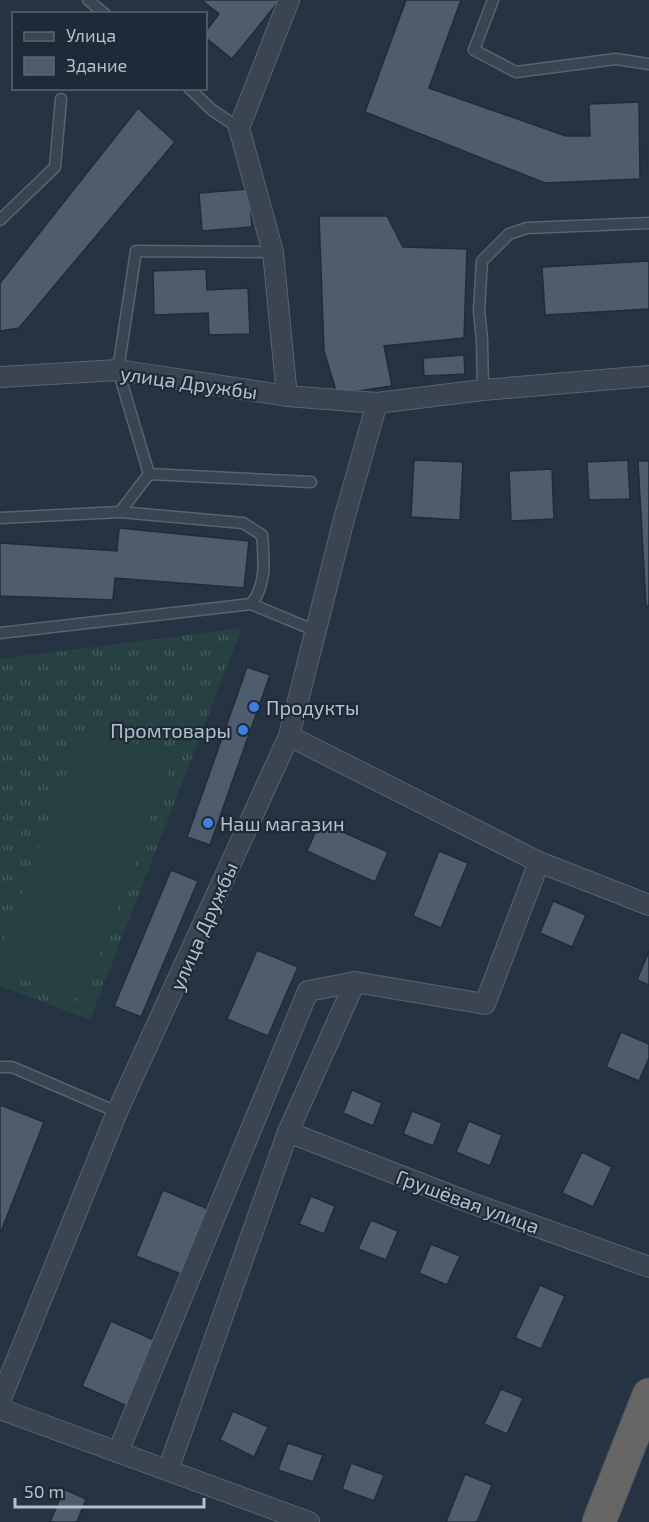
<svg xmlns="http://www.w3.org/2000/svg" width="649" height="1522" viewBox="0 0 649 1522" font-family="'Exo 2',sans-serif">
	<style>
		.grass { fill: url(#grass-tufts) }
		.pitch { fill: #274143 }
		.building { fill: #4e5c6d; stroke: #202c39; stroke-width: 1.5 }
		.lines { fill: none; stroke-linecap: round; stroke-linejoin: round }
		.service-casing { stroke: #57636f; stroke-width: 13 }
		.minor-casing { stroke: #57636f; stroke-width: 22 }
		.trunk-casing { stroke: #44505c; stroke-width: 35 }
		.service { stroke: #3a4551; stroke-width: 10 }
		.minor { stroke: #3a4551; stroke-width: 20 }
		.trunk { stroke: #686664; stroke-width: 33 }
		.shop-dot { fill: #3f7fe0; stroke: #1e2a37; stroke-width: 2 }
		.labels { text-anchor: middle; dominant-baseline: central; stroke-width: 4.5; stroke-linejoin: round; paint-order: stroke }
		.street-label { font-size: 20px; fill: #b6c0cb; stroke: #1e2a37 }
		.poi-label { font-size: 20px; fill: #b6c0cb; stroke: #1e2a37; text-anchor: start }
	</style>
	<defs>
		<pattern id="grass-tufts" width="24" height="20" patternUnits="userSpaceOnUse" patternTransform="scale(1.5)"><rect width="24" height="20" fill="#274143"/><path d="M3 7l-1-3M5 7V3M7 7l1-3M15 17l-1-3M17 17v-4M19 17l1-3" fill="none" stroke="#445b5d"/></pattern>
	</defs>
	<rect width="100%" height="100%" fill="#253342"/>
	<polygon class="grass" points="242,628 90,1020 0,986 0,659"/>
	<polygon class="pitch" points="86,725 173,758 83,1001 0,971 0,950"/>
	<g class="building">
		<polygon points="201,0 278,0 279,1 232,59 206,38 206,31 219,14"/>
		<polygon points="406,0 461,0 429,88 566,136 590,136 589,104 639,102 640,179 545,183 365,112"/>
		<polygon points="138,108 175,142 19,328 0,331 0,283"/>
		<polygon points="249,189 252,227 202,231 199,193"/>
		<polygon points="319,216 387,216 403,247 467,249 464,338 384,346 392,386 337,394 324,351"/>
		<polygon points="649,261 649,309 545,315 542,267"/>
		<polygon points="206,269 207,290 248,288 250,334 209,335 208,313 154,315 153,271"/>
		<polygon points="464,355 465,374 424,376 423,358"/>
		<polygon points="414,460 463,462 460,520 411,517"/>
		<polygon points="628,460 630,499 589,500 587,462"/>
		<polygon points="638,461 649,461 649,606 646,606"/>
		<polygon points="552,469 554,519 511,521 509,471"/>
		<polygon points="119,528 249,541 244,588 115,578 113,600 0,596 0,543 117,551"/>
		<polygon points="247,667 270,675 210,845 187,837"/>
		<polygon points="320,822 388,852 375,882 307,851"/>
		<polygon points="439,851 468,863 441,928 413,916"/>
		<polygon points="171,870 198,881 141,1017 114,1006"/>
		<polygon points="553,901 586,915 572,947 540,933"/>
		<polygon points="257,950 298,967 268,1036 227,1019"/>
		<polygon points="649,951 649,985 637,980"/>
		<polygon points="621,1032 649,1044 649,1058 639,1081 606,1067"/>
		<polygon points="352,1090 382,1103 373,1126 343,1113"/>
		<polygon points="0,1105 44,1122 0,1234"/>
		<polygon points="412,1111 442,1123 433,1146 403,1134"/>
		<polygon points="469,1121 502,1135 490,1166 456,1152"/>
		<polygon points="582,1152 612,1167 593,1207 562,1193"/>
		<polygon points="163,1190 208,1209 181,1274 136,1256"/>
		<polygon points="311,1196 335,1206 324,1234 299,1224"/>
		<polygon points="371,1220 398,1231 386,1260 358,1249"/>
		<polygon points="431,1244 460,1256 447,1285 419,1273"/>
		<polygon points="540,1285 565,1296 541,1349 515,1338"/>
		<polygon points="111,1321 156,1341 127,1406 82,1386"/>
		<polygon points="501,1389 523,1398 507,1434 484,1424"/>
		<polygon points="233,1411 268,1427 254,1457 220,1440"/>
		<polygon points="288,1443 323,1455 313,1482 278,1470"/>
		<polygon points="351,1463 384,1475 374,1501 342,1489"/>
		<polygon points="465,1474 492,1485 477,1522 446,1522"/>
		<polygon points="64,1489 86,1499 77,1522 50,1522"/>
	</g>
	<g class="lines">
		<g class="service-casing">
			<g id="service">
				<polyline points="88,0 105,14"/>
				<polyline points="493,0 474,50 516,72 616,59 649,64"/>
				<polyline points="189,88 212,110 239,128"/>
				<polyline points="0,220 55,167 61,99"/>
				<polyline points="483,390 482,340 479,310 482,261 509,234 527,228 649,223"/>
				<polyline points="149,474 311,482"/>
				<path d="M 120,512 L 243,523 L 262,535 C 264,559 267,585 251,604"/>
				<polyline points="0,518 120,512 149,474 118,370 136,251 273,252"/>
				<polyline points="0,633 251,604 316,631"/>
				<polyline points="0,1067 12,1067 117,1112"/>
			</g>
		</g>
		<g class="minor-casing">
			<g id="minor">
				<polyline points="0,377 118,370 287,396 377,403 483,390 649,376"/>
				<polyline points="287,396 273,252 239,128 289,0"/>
				<polyline points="289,736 539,862 649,905"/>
				<polyline points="288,1132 463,1200 649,1267"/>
				<polyline points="0,1401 117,1112 289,736 344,519 377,403"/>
				<polyline points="0,1409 309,1522"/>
				<polyline points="118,1452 308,991 355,982"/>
				<polyline points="168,1470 288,1132 355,982 485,1004 539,862"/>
			</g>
		</g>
		<g class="trunk-casing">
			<polyline id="trunk" points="599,1522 649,1395"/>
		</g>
		<use href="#service" class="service"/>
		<use href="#minor" class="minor"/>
		<use href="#trunk" class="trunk"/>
	</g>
	<g class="shop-dot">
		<circle cx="254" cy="707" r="6"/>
		<circle cx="243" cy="730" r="6"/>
		<circle cx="208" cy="823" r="6"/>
	</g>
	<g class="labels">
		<g class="street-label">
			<text transform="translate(189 382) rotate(8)">улица Дружбы</text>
			<text transform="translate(203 926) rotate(-66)">улица Дружбы</text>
			<text transform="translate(468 1201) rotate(20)">Грушёвая улица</text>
		</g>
		<g class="poi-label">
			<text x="266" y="707">Продукты</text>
			<text x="231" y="730" text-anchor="end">Промтовары</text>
			<text x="220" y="823">Наш магазин</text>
		</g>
	</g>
	<rect x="12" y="12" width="195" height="78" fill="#1e2a37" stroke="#5b6672" stroke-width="1.5"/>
	<rect x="24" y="32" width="30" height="9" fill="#3a4551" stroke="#5b6672" stroke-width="1.5"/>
	<text x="66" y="42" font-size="18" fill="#b6c0cb">Улица</text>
	<rect x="24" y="57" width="30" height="18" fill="#4e5c6d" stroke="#5b6672" stroke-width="1.5"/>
	<text x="66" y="72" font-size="18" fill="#b6c0cb">Здание</text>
	<path d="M15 1498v9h189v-9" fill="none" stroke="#b6c0cb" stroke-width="3"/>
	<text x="24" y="1498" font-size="18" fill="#b6c0cb" stroke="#1e2a37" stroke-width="4.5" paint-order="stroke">50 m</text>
</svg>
